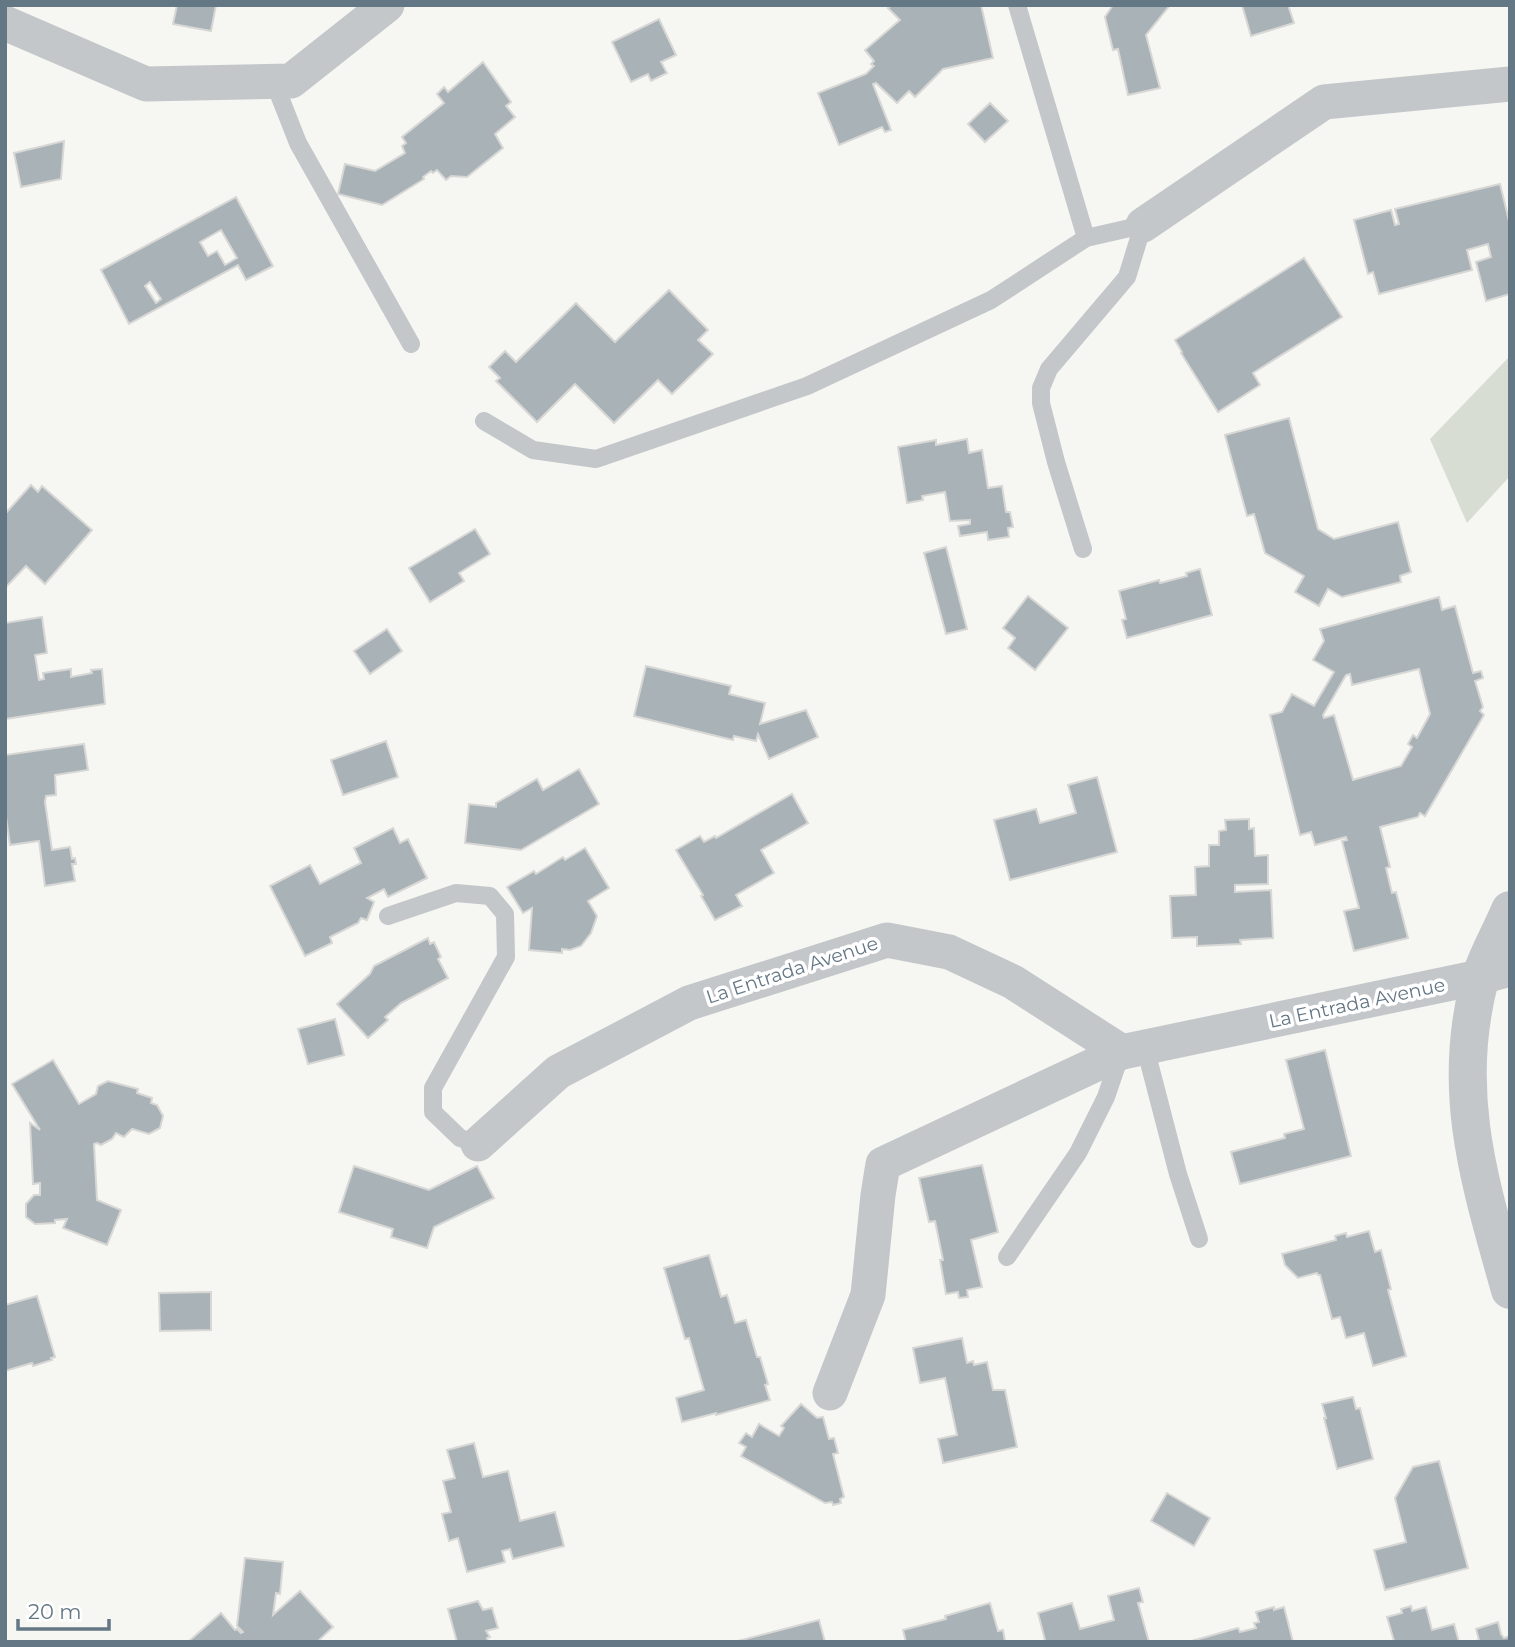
<svg xmlns="http://www.w3.org/2000/svg" width="1515" height="1647" viewBox="0 0 1515 1647" font-family="Montserrat,sans-serif">
	<style>
		.green { fill: #d7ddd3 }
		.building { fill: #a9b2b7; stroke: #d7d7d5; stroke-width: 2; fill-rule: evenodd }
		.lines { fill: none; stroke-linecap: round; stroke-linejoin: round }
		.service { stroke: #c3c7ca; stroke-width: 18 }
		.minor { stroke: #c3c7ca; stroke-width: 35 }
		.tertiary { stroke: #c3c7ca; stroke-width: 38 }
		.labels { text-anchor: middle; dominant-baseline: central; stroke-width: 7; stroke-linejoin: round; paint-order: stroke }
		.street-label { font-size: 19px; fill: #647784; stroke: #fff }
	</style>
	<rect width="100%" height="100%" fill="#f6f6f2"/>
	<polygon class="green" points="1510,356 1510,476 1467,523 1430,439"/>
	<g class="building">
		<polygon points="177,5 216,5 211,31 173,24"/>
		<polygon points="892,5 981,5 993,58 943,69 915,97 909,91 897,103 876,83 873,84 891,130 885,132 882,127 839,145 818,93 866,74 874,66 871,64 874,61 865,50 900,20 888,8"/>
		<polygon points="1113,5 1170,5 1146,35 1160,88 1128,95 1118,49 1113,50 1105,17"/>
		<polygon points="1242,5 1288,5 1294,23 1251,36"/>
		<polygon points="659,19 676,55 661,62 667,73 651,81 648,74 631,82 612,42"/>
		<polygon points="483,62 511,102 506,106 515,117 495,134 503,148 467,177 451,176 446,180 437,170 433,173 431,171 423,177 424,179 382,205 338,194 345,164 375,171 405,153 402,146 406,143 402,137 444,103 437,94 444,87 448,92"/>
		<polygon points="990,103 1008,121 985,142 968,124"/>
		<polygon points="64,141 61,179 21,187 14,153"/>
		<polygon points="1500,184 1510,225 1510,294 1486,301 1476,262 1491,257 1488,244 1467,250 1472,270 1379,294 1373,272 1368,274 1354,220 1391,210 1395,225 1399,224 1395,209"/>
		<path d="M 236,197 L 273,266 L 246,280 L 238,265 L 129,324 L 101,270 ZM 221,230 L 237,258 L 225,265 L 217,251 L 208,256 L 200,242 ZM 150,282 L 161,299 L 156,303 L 145,286 Z"/>
		<polygon points="1304,258 1342,317 1253,373 1260,385 1218,412 1181,353 1182,352 1175,340"/>
		<polygon points="669,290 708,330 698,340 713,354 672,394 658,380 614,423 575,384 537,422 496,381 500,378 489,367 505,351 516,362 576,303 615,342"/>
		<polygon points="1289,418 1318,529 1334,539 1398,522 1411,572 1400,576 1401,582 1342,597 1328,589 1319,606 1295,592 1304,576 1265,553 1254,514 1247,516 1225,435"/>
		<polygon points="967,439 969,453 982,450 988,488 1002,486 1006,512 1010,512 1013,527 1008,528 1009,537 988,540 987,532 960,536 958,526 970,524 970,520 950,521 945,492 922,496 923,500 907,503 898,447 936,440 936,445"/>
		<polygon points="31,485 38,492 42,486 92,530 45,584 26,566 5,588 5,514"/>
		<polygon points="475,529 490,554 459,573 464,581 430,602 409,568"/>
		<polygon points="946,547 967,629 946,634 924,553"/>
		<polygon points="1200,569 1212,615 1127,638 1122,620 1126,619 1119,591 1159,580 1160,583 1187,576 1186,573"/>
		<polygon points="1028,596 1068,628 1035,670 1008,648 1015,638 1003,628"/>
		<path d="M 1439,597 L 1442,610 L 1455,606 L 1473,673 L 1481,671 L 1483,678 L 1475,681 L 1483,707 L 1480,711 L 1484,715 L 1425,816 L 1420,813 L 1418,817 L 1380,827 L 1390,867 L 1386,868 L 1392,893 L 1396,892 L 1408,938 L 1354,951 L 1344,911 L 1359,908 L 1342,841 L 1347,840 L 1346,837 L 1315,845 L 1311,832 L 1300,835 L 1270,715 L 1282,712 L 1292,694 L 1314,706 L 1334,672 L 1313,660 L 1324,641 L 1320,629 ZM 1419,669 L 1430,714 L 1417,738 L 1413,735 L 1408,744 L 1412,747 L 1401,766 L 1353,780 L 1334,715 L 1324,718 L 1323,715 L 1346,675 L 1350,674 L 1352,685 Z"/>
		<polygon points="42,617 47,653 35,655 39,680 44,679 43,673 71,669 71,677 92,673 91,670 102,669 105,704 5,719 5,623"/>
		<polygon points="387,629 402,651 370,674 354,651"/>
		<polygon points="646,666 731,686 729,694 765,703 760,724 806,710 818,737 769,759 758,734 756,741 734,736 733,740 634,716"/>
		<polygon points="386,741 398,777 343,795 331,760"/>
		<polygon points="84,744 88,770 55,775 56,795 46,796 45,802 52,850 70,847 72,859 75,858 76,864 72,864 75,881 45,886 39,841 10,845 5,810 5,755"/>
		<polygon points="579,769 599,804 521,850 465,843 469,804 496,807 496,803 537,779 543,790"/>
		<polygon points="1097,777 1117,852 1010,880 994,820 1036,809 1040,823 1076,813 1068,785"/>
		<polygon points="792,794 808,823 761,850 774,873 736,895 742,906 715,920 701,896 703,895 676,850 700,836 704,842 715,836 716,838"/>
		<polygon points="1249,819 1249,829 1254,828 1255,856 1268,855 1268,884 1235,885 1235,892 1271,890 1273,938 1240,940 1241,944 1197,946 1197,937 1172,938 1170,896 1196,895 1195,867 1209,866 1209,845 1219,845 1219,831 1226,830 1225,820"/>
		<polygon points="393,828 400,843 408,839 427,878 388,897 384,889 367,898 374,902 367,920 361,918 358,923 330,937 332,943 305,956 270,886 310,865 320,884 361,863 354,848"/>
		<polygon points="585,848 609,888 588,901 597,916 591,933 581,946 570,950 562,949 562,953 529,950 532,908 523,913 507,887 534,871 536,874 563,857 565,860"/>
		<polygon points="428,938 430,944 434,942 441,957 438,959 448,978 401,1003 385,1017 388,1020 368,1038 337,1004 370,974 374,966"/>
		<polygon points="335,1019 344,1055 308,1064 298,1029"/>
		<polygon points="1325,1050 1351,1156 1240,1184 1231,1152 1285,1138 1284,1134 1304,1129 1286,1060"/>
		<polygon points="53,1060 79,1104 96,1094 98,1086 108,1081 138,1089 137,1093 152,1098 151,1103 157,1105 163,1116 160,1128 149,1134 132,1129 124,1137 116,1133 112,1139 101,1145 97,1143 94,1144 97,1200 121,1210 107,1245 63,1228 67,1219 55,1220 55,1223 35,1224 26,1217 26,1204 34,1195 40,1195 40,1183 33,1184 30,1123 40,1130 12,1084"/>
		<polygon points="982,1165 998,1232 971,1240 982,1287 967,1290 968,1297 959,1298 958,1292 946,1294 940,1260 943,1260 935,1221 929,1222 919,1178"/>
		<polygon points="354,1166 429,1190 477,1166 494,1198 434,1227 427,1248 391,1237 393,1229 339,1212"/>
		<polygon points="1369,1231 1375,1252 1381,1250 1391,1289 1388,1290 1406,1356 1373,1366 1364,1333 1346,1338 1340,1317 1332,1319 1320,1275 1318,1275 1317,1273 1298,1278 1285,1265 1282,1254 1336,1240 1335,1236 1346,1233 1347,1237"/>
		<polygon points="709,1255 721,1297 727,1295 735,1323 746,1320 757,1357 760,1357 768,1384 765,1385 770,1400 716,1415 716,1413 682,1422 676,1398 704,1390 689,1338 685,1339 664,1268"/>
		<polygon points="211,1292 211,1330 160,1331 159,1293"/>
		<polygon points="37,1296 55,1357 51,1358 52,1360 33,1366 32,1363 5,1371 5,1305"/>
		<polygon points="962,1338 967,1363 973,1361 974,1365 987,1362 993,1390 1005,1390 1017,1447 943,1463 938,1439 957,1435 945,1378 920,1383 913,1348"/>
		<polygon points="1353,1397 1356,1409 1360,1408 1373,1459 1337,1469 1324,1418 1326,1418 1322,1404"/>
		<polygon points="801,1404 817,1418 823,1417 829,1439 834,1438 838,1453 833,1454 844,1497 840,1499 841,1503 833,1505 832,1502 825,1503 741,1456 746,1447 739,1443 746,1433 752,1437 759,1424 779,1436 784,1428 781,1426"/>
		<polygon points="474,1443 483,1477 508,1471 520,1521 555,1512 564,1546 513,1559 510,1549 502,1551 505,1562 467,1572 458,1538 449,1541 442,1514 451,1512 443,1481 455,1478 447,1450"/>
		<polygon points="1439,1461 1468,1568 1385,1590 1374,1550 1406,1542 1395,1498 1413,1467"/>
		<polygon points="1167,1493 1210,1518 1194,1546 1151,1521"/>
		<polygon points="245,1558 283,1562 280,1594 276,1593 273,1615 300,1591 333,1627 317,1642 188,1642 221,1613 235,1630 237,1629 241,1633 243,1632 237,1626"/>
		<polygon points="1139,1588 1143,1602 1138,1603 1149,1642 1041,1642 1045,1640 1038,1613 1072,1603 1080,1629 1114,1620 1108,1596"/>
		<polygon points="478,1601 483,1610 492,1608 498,1628 486,1631 490,1637 487,1638 488,1642 457,1642 448,1609"/>
		<polygon points="990,1603 998,1631 1003,1630 1005,1641 906,1642 903,1630 946,1619 945,1616"/>
		<polygon points="1411,1606 1412,1611 1426,1607 1432,1630 1454,1624 1459,1642 1392,1642 1394,1641 1387,1617 1402,1613 1401,1609"/>
		<polygon points="1274,1607 1274,1610 1284,1607 1293,1642 1188,1642 1238,1628 1240,1632 1256,1628 1254,1623 1259,1622 1256,1612"/>
		<polygon points="819,1620 825,1642 734,1642"/>
		<polygon points="1498,1622 1501,1634 1504,1638 1510,1636 1510,1642 1473,1642 1479,1640 1476,1629"/>
	</g>
	<g class="lines">
		<g class="service">
			<polyline points="1017,5 1086,238"/>
			<polyline points="274,82 298,143 411,344"/>
			<polyline points="484,421 533,450 596,459 807,386 991,300 1086,238 1143,225 1127,277 1049,369 1041,388 1041,403 1056,462 1083,549"/>
			<polyline points="388,916 456,893 490,896 505,914 506,957 433,1088 433,1112 460,1138 478,1144"/>
			<polyline points="1145,1047 1178,1174 1199,1239"/>
			<polyline points="1007,1257 1078,1153 1106,1097 1121,1053"/>
		</g>
		<g class="minor">
			<polyline points="5,23 146,84 291,81 387,5"/>
			<polyline points="1143,225 1324,102 1510,84"/>
			<polyline points="478,1144 558,1072 689,1003 887,940 949,952 1013,982 1122,1052 1480,977 1510,969"/>
			<polyline points="830,1393 868,1295 878,1195 883,1164 1122,1052"/>
		</g>
		<path class="tertiary" d="M 1510,910 C 1501,932 1486,957 1480,979 C 1450,1092 1480,1183 1510,1290"/>
	</g>
	<g class="labels">
		<g class="street-label">
			<text transform="translate(792 970) rotate(-18)">La Entrada Avenue</text>
			<text transform="translate(1357 1003) rotate(-12)">La Entrada Avenue</text>
		</g>
	</g>
	<rect width="1515" height="1647" fill="none" stroke="#647784" stroke-width="14"/>
	<path d="M18 1619v10h91v-10" fill="none" stroke="#647784" stroke-width="3.5"/>
	<text x="28" y="1619" font-size="21" fill="#647784" stroke="#ffffff" stroke-width="5" paint-order="stroke">20 m</text>
</svg>
